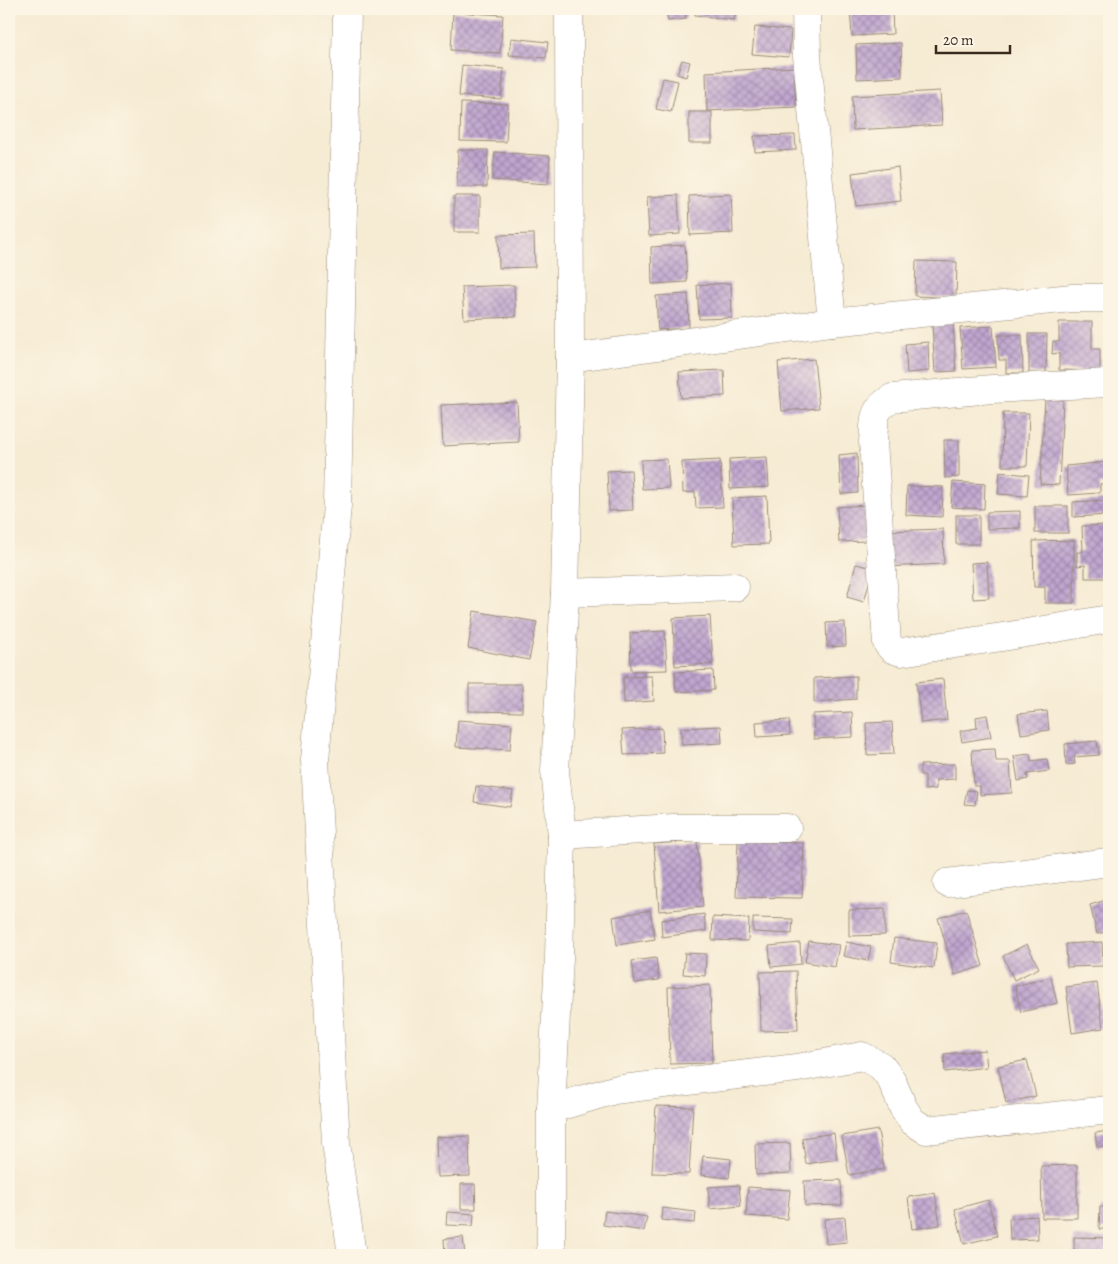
<svg xmlns="http://www.w3.org/2000/svg" width="1118" height="1264" viewBox="0 0 1118 1264" font-family="Alegreya,serif">
	<style>
		.building { fill: url(#building-cross-hatch) }
		.lines { fill: none; stroke-linecap: round; stroke-linejoin: round }
		.minor-casing { stroke: #988a78; stroke-width: 29 }
		.minor { stroke: #fff; stroke-width: 28 }
	</style>
	<defs>
		<pattern id="building-cross-hatch" width="8" height="8" patternUnits="userSpaceOnUse" patternTransform="scale(1.25)"><rect width="8" height="8" fill="#c0a6d0"/><path d="M0 0l8 8M0 8l8-8" fill="none" stroke="#9d87a8"/></pattern>
	</defs>
	<rect width="100%" height="100%" fill="#fcf5e5"/>
	<filter id="ink" filterUnits="userSpaceOnUse"><feTurbulence type="fractalNoise" baseFrequency=".02" numOctaves="2"/><feDisplacementMap in="SourceGraphic" scale="10" xChannelSelector="R" yChannelSelector="G"/><feConvolveMatrix kernelMatrix="1 2 1 2 8 2 1 2 1" color-interpolation-filters="sRGB"/></filter>
	<filter id="wash" filterUnits="userSpaceOnUse"><feTurbulence type="fractalNoise" baseFrequency=".0096" numOctaves="4" result="noise"/><feDisplacementMap in="SourceGraphic" scale="20" xChannelSelector="R" yChannelSelector="G"/><feGaussianBlur stdDeviation="1.12" result="paint"/><feColorMatrix in="noise" values="0 0 0 0 0 0 0 0 0 0 0 0 0 0 0 0 0 1.4 0 .05"/><feComposite in="paint" operator="in"/></filter>
	<g filter="url(#wash)">
		<rect width="100%" height="100%" fill="#f6ebd3"/>
		<g id="blocks">
			<g class="building">
				<polygon points="666,9 685,9 686,19 668,21"/>
				<polygon points="696,9 736,9 734,20 695,15"/>
				<polygon points="850,9 892,9 893,34 852,36"/>
				<polygon points="453,12 503,15 500,53 451,50"/>
				<polygon points="755,27 791,30 789,57 752,54"/>
				<polygon points="511,38 548,42 546,58 509,55"/>
				<polygon points="901,43 902,77 857,79 856,45"/>
				<polygon points="682,60 690,62 686,77 677,74"/>
				<polygon points="462,65 504,69 501,99 459,96"/>
				<polygon points="794,67 796,107 707,111 706,72"/>
				<polygon points="663,78 678,81 671,112 656,109"/>
				<polygon points="940,91 942,125 853,130 852,96"/>
				<polygon points="461,103 508,104 506,142 460,141"/>
				<rect x="689" y="112" width="23" height="31"/>
				<polygon points="795,135 796,150 755,152 754,136"/>
				<polygon points="458,150 488,150 487,187 457,187"/>
				<polygon points="495,152 550,156 548,184 492,180"/>
				<polygon points="898,167 901,201 856,206 852,173"/>
				<polygon points="731,194 733,233 690,235 689,196"/>
				<polygon points="678,195 680,234 649,236 647,197"/>
				<rect x="454" y="196" width="26" height="36"/>
				<polygon points="534,234 535,267 499,268 498,235"/>
				<polygon points="685,245 687,282 652,284 651,247"/>
				<polygon points="916,261 957,262 956,298 915,296"/>
				<polygon points="731,283 732,318 699,319 697,285"/>
				<polygon points="514,285 516,317 464,319 462,287"/>
				<polygon points="688,294 689,328 658,330 656,296"/>
				<polygon points="953,322 956,371 935,372 932,324"/>
				<polygon points="1059,322 1092,322 1092,349 1100,349 1100,371 1059,370 1059,353 1052,354 1053,341 1059,342"/>
				<polygon points="993,326 996,367 963,369 960,328"/>
				<polygon points="1029,334 1047,334 1046,373 1029,373"/>
				<polygon points="998,335 1022,335 1023,373 1006,373 1006,360 999,360"/>
				<polygon points="928,342 929,371 907,373 905,344"/>
				<polygon points="1108,346 1109,346 1109,367 1107,367"/>
				<polygon points="814,359 819,408 782,411 778,362"/>
				<polygon points="724,370 725,396 681,398 679,372"/>
				<polygon points="1045,399 1063,400 1059,485 1040,484"/>
				<polygon points="517,402 519,442 443,446 441,405"/>
				<polygon points="1003,413 1029,413 1027,466 1002,466"/>
				<polygon points="944,440 959,440 959,477 945,478"/>
				<polygon points="857,453 858,493 841,494 839,455"/>
				<polygon points="767,457 769,487 730,489 729,459"/>
				<polygon points="667,459 669,488 642,489 641,460"/>
				<polygon points="720,460 723,507 696,508 695,492 683,493 682,462"/>
				<polygon points="1107,462 1108,483 1100,484 1100,493 1068,495 1066,466"/>
				<polygon points="631,470 633,510 609,511 607,471"/>
				<polygon points="1000,472 1029,475 1027,496 998,494"/>
				<polygon points="953,482 985,484 984,509 951,507"/>
				<polygon points="907,486 943,487 942,517 906,515"/>
				<polygon points="767,496 769,544 734,545 732,498"/>
				<polygon points="1108,500 1109,515 1073,517 1073,502"/>
				<polygon points="865,505 866,541 839,542 837,507"/>
				<rect x="1035" y="506" width="33" height="27"/>
				<polygon points="1020,511 1020,528 987,529 987,512"/>
				<rect x="956" y="515" width="23" height="29"/>
				<polygon points="1109,525 1109,578 1085,578 1085,565 1077,566 1077,552 1083,552 1082,526"/>
				<polygon points="943,529 944,564 885,567 884,531"/>
				<polygon points="1074,540 1074,603 1045,603 1045,587 1034,587 1033,541"/>
				<polygon points="987,562 989,598 973,599 971,563"/>
				<polygon points="856,564 873,568 864,602 847,597"/>
				<polygon points="474,611 537,622 529,660 468,648"/>
				<polygon points="710,616 713,664 675,666 673,618"/>
				<polygon points="845,622 846,646 827,647 826,623"/>
				<polygon points="665,631 667,670 631,671 630,633"/>
				<polygon points="713,670 714,690 676,692 675,672"/>
				<polygon points="652,676 654,701 624,703 623,677"/>
				<polygon points="856,676 856,699 814,702 814,678"/>
				<polygon points="943,679 947,720 921,723 916,682"/>
				<polygon points="469,684 522,684 522,712 469,711"/>
				<polygon points="1047,711 1049,730 1021,734 1018,714"/>
				<polygon points="852,712 853,737 814,739 813,714"/>
				<polygon points="987,715 991,737 962,742 960,731 977,728 976,717"/>
				<polygon points="458,720 512,724 510,750 456,747"/>
				<polygon points="789,720 790,735 757,737 756,722"/>
				<polygon points="892,722 894,754 867,755 866,723"/>
				<polygon points="721,726 722,743 682,745 681,728"/>
				<polygon points="662,728 663,753 624,755 622,730"/>
				<polygon points="1109,739 1109,775 1107,775 1104,740"/>
				<polygon points="1097,741 1099,755 1074,757 1075,764 1066,765 1065,744"/>
				<polygon points="995,749 996,761 1010,761 1012,793 980,795 980,786 974,786 972,750"/>
				<polygon points="1030,754 1031,761 1047,759 1049,771 1027,774 1028,779 1018,781 1014,756"/>
				<polygon points="955,764 955,779 936,780 936,789 925,790 925,775 920,775 920,765"/>
				<polygon points="476,786 513,791 510,807 474,802"/>
				<polygon points="967,790 977,791 975,805 964,804"/>
				<polygon points="697,841 703,907 659,911 654,844"/>
				<polygon points="738,841 804,843 802,898 736,897"/>
				<polygon points="1106,900 1109,912 1109,931 1097,934 1090,905"/>
				<polygon points="885,909 885,935 849,936 849,910"/>
				<polygon points="650,910 655,939 617,945 613,917"/>
				<polygon points="966,910 983,966 955,975 938,918"/>
				<polygon points="704,914 706,931 662,937 661,920"/>
				<polygon points="713,917 749,919 748,941 712,940"/>
				<polygon points="753,918 793,919 792,934 753,932"/>
				<polygon points="894,938 937,943 934,968 891,962"/>
				<polygon points="809,941 839,945 835,967 805,962"/>
				<polygon points="846,942 871,947 868,961 843,956"/>
				<polygon points="1102,942 1103,966 1067,967 1066,944"/>
				<polygon points="800,943 801,964 771,967 769,946"/>
				<polygon points="1027,944 1039,968 1014,980 1003,956"/>
				<polygon points="685,953 706,954 705,976 683,974"/>
				<polygon points="656,958 659,980 635,983 632,961"/>
				<polygon points="796,971 798,1030 761,1031 760,972"/>
				<polygon points="1051,977 1057,1003 1021,1012 1015,986"/>
				<polygon points="1097,983 1103,1028 1072,1033 1066,987"/>
				<polygon points="710,985 712,1063 670,1064 668,987"/>
				<polygon points="985,1050 987,1067 945,1072 944,1054"/>
				<polygon points="1027,1060 1036,1096 1006,1103 998,1066"/>
				<polygon points="656,1106 693,1107 689,1174 652,1173"/>
				<polygon points="878,1130 884,1169 849,1175 842,1136"/>
				<polygon points="1109,1131 1109,1145 1097,1147 1095,1133"/>
				<polygon points="834,1133 837,1159 806,1164 802,1138"/>
				<polygon points="469,1136 470,1176 437,1177 436,1137"/>
				<polygon points="790,1143 791,1173 756,1175 755,1144"/>
				<polygon points="703,1156 731,1159 729,1178 701,1175"/>
				<polygon points="1077,1165 1077,1218 1042,1218 1041,1166"/>
				<polygon points="841,1180 842,1205 805,1206 804,1181"/>
				<polygon points="461,1184 475,1184 476,1209 461,1209"/>
				<polygon points="739,1185 741,1206 710,1209 708,1187"/>
				<polygon points="748,1187 790,1190 787,1219 746,1216"/>
				<polygon points="935,1193 940,1225 912,1229 908,1197"/>
				<polygon points="988,1200 997,1236 964,1244 955,1209"/>
				<polygon points="1100,1207 1109,1207 1109,1229 1099,1229"/>
				<polygon points="662,1208 696,1212 695,1223 661,1220"/>
				<polygon points="605,1211 647,1217 644,1231 603,1225"/>
				<polygon points="447,1212 474,1214 473,1226 446,1225"/>
				<polygon points="1037,1216 1038,1239 1010,1240 1009,1218"/>
				<polygon points="845,1217 847,1242 826,1244 824,1219"/>
				<polygon points="463,1237 465,1255 445,1255 444,1239"/>
				<polygon points="1074,1237 1109,1238 1109,1255 1074,1255"/>
			</g>
		</g>
	</g>
	<g filter="url(#ink)">
		<use href="#blocks" fill-opacity="0" stroke="#988a78" stroke-width="1"/>
		<g class="lines">
			<g class="minor-casing">
				<g id="minor">
					<polyline points="347,9 337,505 315,760 336,1143 352,1255"/>
					<polyline points="806,9 807,56 832,322"/>
					<polyline points="570,358 832,322 1072,298 1109,298"/>
					<path d="M 1109,383 L 992,389 L 892,398 C 871,410 875,421 873,442 L 887,643 L 892,649 L 901,652 L 1009,636 L 1109,619"/>
					<polyline points="565,593 735,587"/>
					<polyline points="562,835 673,828 787,828"/>
					<polyline points="947,883 1109,862"/>
					<polyline points="551,1109 614,1090 797,1068 862,1056 881,1066 891,1079 903,1107 912,1121 926,1130 1109,1110"/>
					<polyline points="551,1255 551,1109 559,958 562,835 555,771 565,593 570,358 569,9"/>
				</g>
			</g>
			<use href="#minor" class="minor"/>
		</g>
	</g>
	<rect width="1118" height="1264" fill="none" stroke="#fcf5e5" stroke-width="30"/>
	<path d="M936 45v8h74v-8" fill="none" stroke="#3b2a1e" stroke-width="2.5"/>
	<text x="943" y="45" font-size="15" fill="#3b2a1e" stroke="#fcf5e5" stroke-width="4" paint-order="stroke">20 m</text>
</svg>
